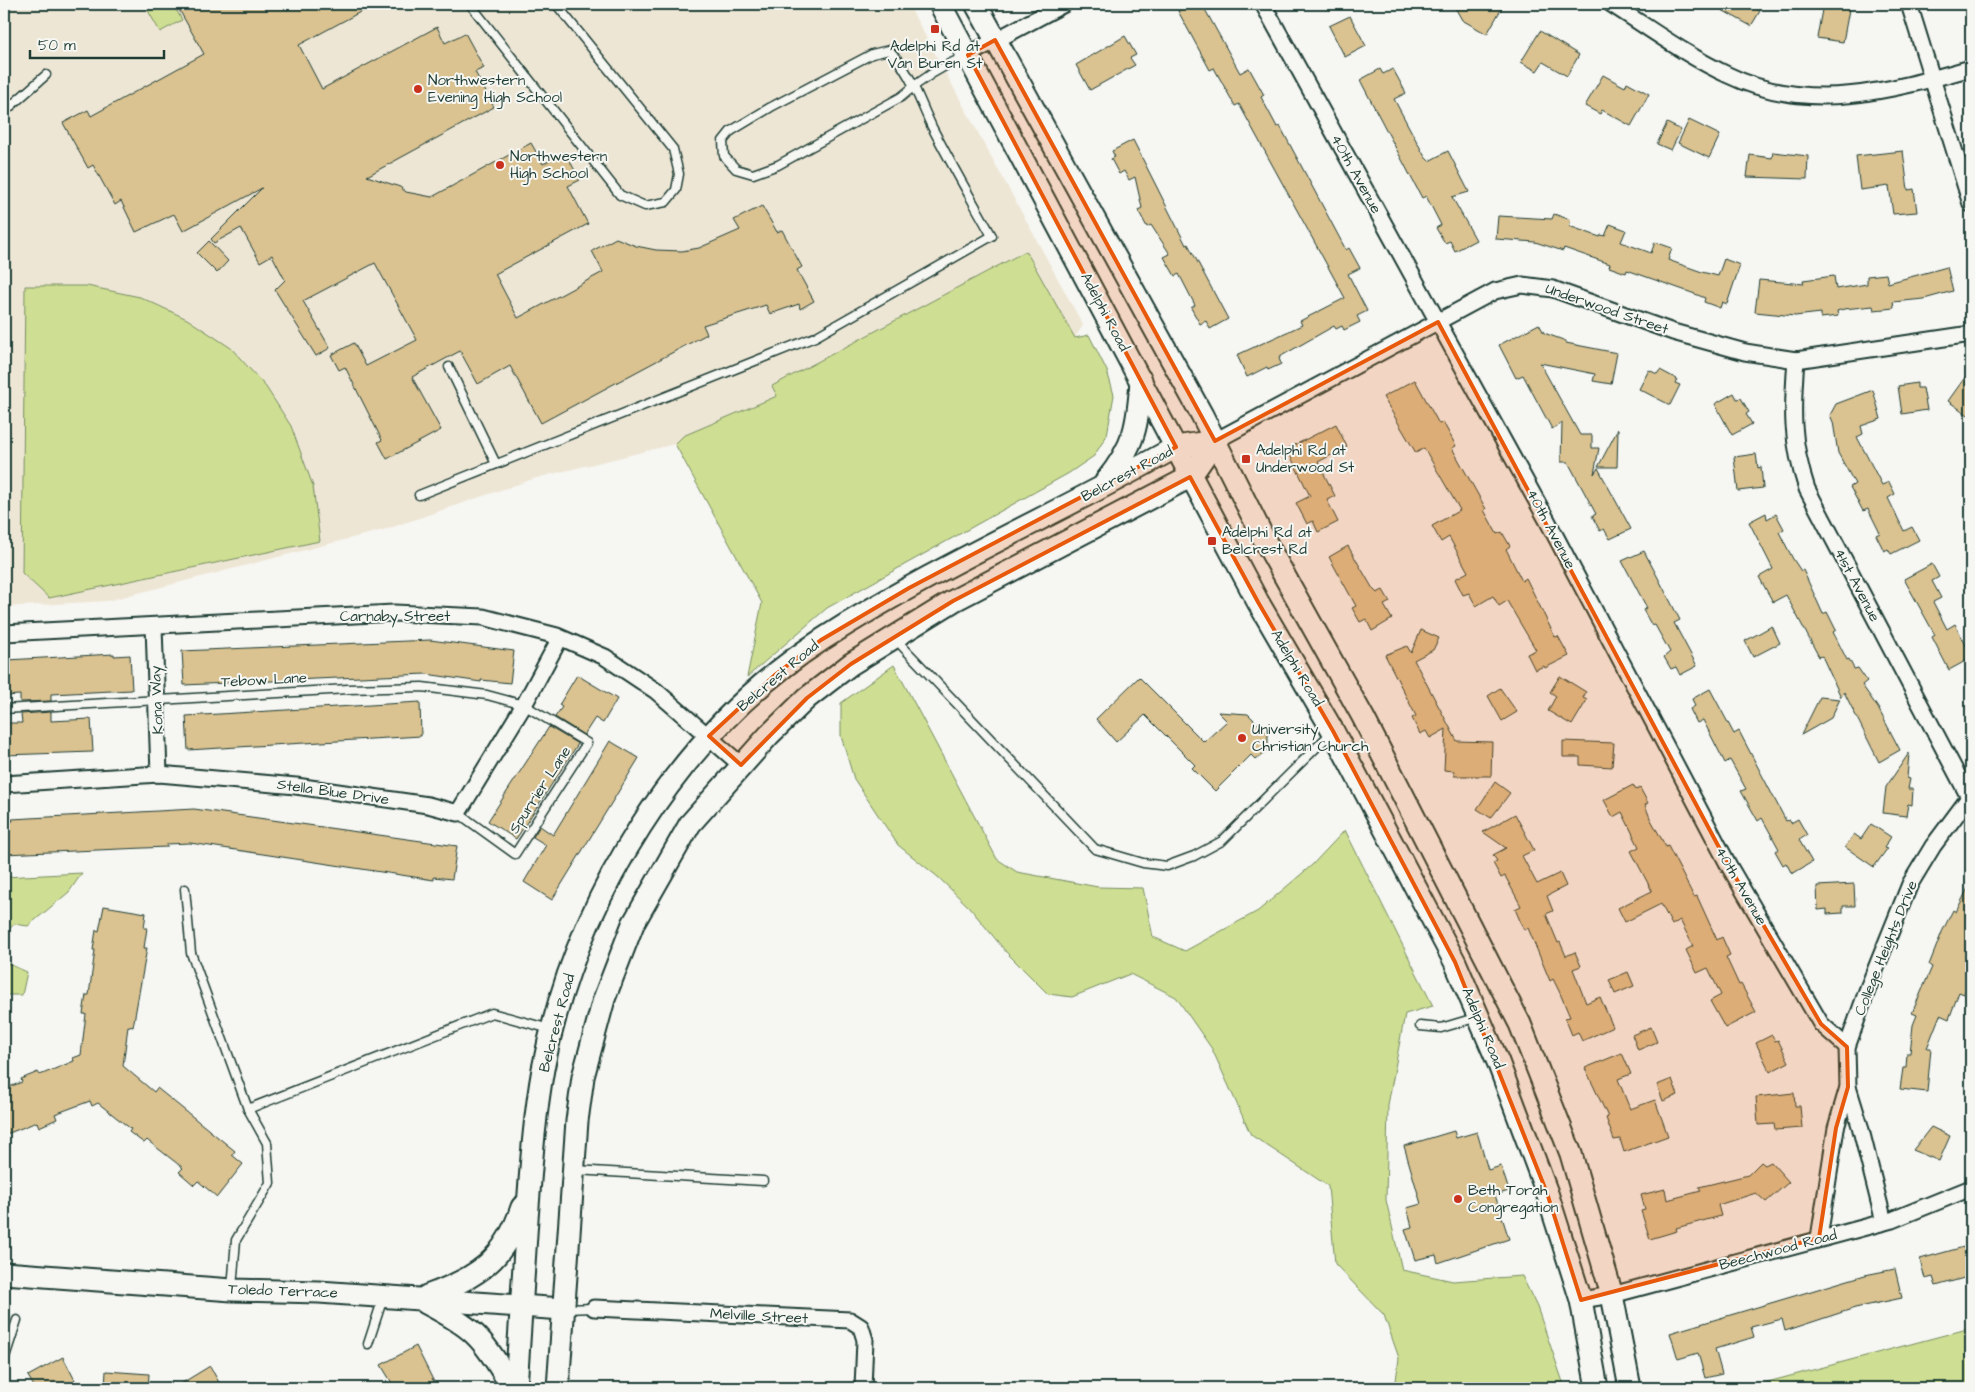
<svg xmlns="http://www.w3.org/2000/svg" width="1975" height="1392" viewBox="0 0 1975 1392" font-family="'Architects Daughter',sans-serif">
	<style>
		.built { fill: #eee6d5 }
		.green { fill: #cede92; stroke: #768e63 }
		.building { fill: #dac291; stroke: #1f3d34 }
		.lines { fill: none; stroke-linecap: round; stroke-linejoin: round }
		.lane-casing { stroke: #1f3d34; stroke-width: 11 }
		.street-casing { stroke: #1f3d34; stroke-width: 19 }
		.secondary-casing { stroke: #1f3d34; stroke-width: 25 }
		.lane { stroke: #f6f6f2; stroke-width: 8 }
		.street { stroke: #f6f6f2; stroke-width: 15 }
		.secondary { stroke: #f6f6f2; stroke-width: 21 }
		.marked { fill: #e8590c; fill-opacity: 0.2; stroke: #e8590c; stroke-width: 4; stroke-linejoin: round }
		.poi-dot { fill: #c8321e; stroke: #f6f6f2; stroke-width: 2 }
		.labels { text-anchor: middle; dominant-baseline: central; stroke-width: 4; stroke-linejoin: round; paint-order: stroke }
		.poi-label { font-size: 15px; fill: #1f3d34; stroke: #f6f6f2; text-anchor: start }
		.street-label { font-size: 15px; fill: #1f3d34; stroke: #f6f6f2 }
	</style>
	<rect width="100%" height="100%" fill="#f6f6f2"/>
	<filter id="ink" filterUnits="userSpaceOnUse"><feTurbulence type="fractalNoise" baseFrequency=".02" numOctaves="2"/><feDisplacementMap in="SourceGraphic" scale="10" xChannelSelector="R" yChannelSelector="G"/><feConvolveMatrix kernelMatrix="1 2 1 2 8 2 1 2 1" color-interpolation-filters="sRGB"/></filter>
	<g filter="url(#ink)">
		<polygon class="built" points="4,4 908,4 1083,325 1075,338 683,436 675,444 536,478 387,529 107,601 4,607"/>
		<g class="green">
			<polygon points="152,4 173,4 182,20 160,32 146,7"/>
			<polygon points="1026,251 1075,338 1089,335 1107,371 1114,395 1107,435 1094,456 1069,473 827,608 747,677 762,603 675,444 683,436 777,396 772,386"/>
			<polygon points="25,286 87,286 140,297 187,319 231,348 266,387 291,426 313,486 320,541 49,598 22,573"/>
			<polygon points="894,665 997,859 1017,872 1098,887 1143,888 1153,937 1185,951 1258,911 1312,865 1345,830 1433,1006 1405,1014 1388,1105 1386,1200 1402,1270 1453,1281 1522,1276 1537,1307 1565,1388 1395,1388 1399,1358 1384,1315 1335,1264 1328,1186 1251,1135 1212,1049 1176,997 1130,974 1072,997 1048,994 1007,953 969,907 938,877 898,845 854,779 841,736 841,703"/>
			<polygon points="82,873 69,892 28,926 14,924 4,935 4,877"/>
			<polygon points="4,962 27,972 22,995 4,995"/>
			<polygon points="1971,1328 1971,1388 1745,1388"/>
		</g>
		<g class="building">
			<polygon points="176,4 375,4 299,45 322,89 437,27 445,43 465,33 484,68 475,72 494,107 367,176 400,187 406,192 432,197 531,143 543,164 565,152 580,180 568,186 588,224 495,274 518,318 603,272 592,251 616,238 636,246 656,250 682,251 699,248 740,230 734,220 762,206 777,232 782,230 802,267 797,270 814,301 800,309 799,304 770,314 766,305 703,325 707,334 541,423 510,366 478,384 460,351 412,377 441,430 387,459 378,442 382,440 345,367 339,370 331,355 354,343 366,366 417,340 375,263 303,301 330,348 316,356 275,290 285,280 272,255 260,262 241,228 214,243 211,239 262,188 183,231 174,214 136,232 121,201 115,205 93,165 88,168 63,123 88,110 91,116 204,54"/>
			<polygon points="1191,4 1202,4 1240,73 1249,68 1264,95 1261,97 1277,127 1280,126 1346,250 1349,248 1360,268 1348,274 1367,311 1357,316 1360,322 1344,330 1342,326 1336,329 1334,326 1283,355 1279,358 1281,364 1268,370 1267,367 1247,377 1237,355 1302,325 1300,321 1345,298 1239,104 1235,106 1214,68 1210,70 1178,11"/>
			<polygon points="1453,4 1504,4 1487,34 1462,20"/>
			<polygon points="1711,4 1747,4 1760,11 1751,26"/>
			<polygon points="1823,4 1850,4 1843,42 1817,38"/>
			<polygon points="1350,16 1366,46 1345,57 1329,26"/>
			<polygon points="1540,31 1579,55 1567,76 1543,62 1537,71 1521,62"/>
			<polygon points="1125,36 1136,55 1130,58 1135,65 1090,90 1076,65"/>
			<polygon points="1380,69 1383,74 1393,69 1406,93 1394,99 1425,157 1429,161 1448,151 1469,192 1452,197 1476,240 1455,251 1450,241 1445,243 1436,228 1441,225 1426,196 1422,198 1360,80"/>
			<polygon points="1603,75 1625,87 1627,82 1649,94 1631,126 1602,110 1600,114 1585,106"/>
			<polygon points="1689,120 1720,135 1709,158 1678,143"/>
			<polygon points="1667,123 1681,130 1671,150 1657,144"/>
			<polygon points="1133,140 1186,245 1188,244 1228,319 1210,329 1206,321 1200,324 1191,308 1195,305 1179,274 1175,276 1164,257 1170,254 1151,225 1147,227 1138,210 1142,208 1135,177 1129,180 1124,171 1119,174 1111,159 1115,157 1112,151"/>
			<polygon points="1903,151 1908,190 1914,189 1917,212 1893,214 1889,186 1860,190 1856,156"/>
			<polygon points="1773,152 1808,156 1807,179 1747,177 1750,155 1772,158"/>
			<polygon points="1554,214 1571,220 1569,226 1600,237 1601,235 1605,236 1610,224 1626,230 1621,242 1651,253 1655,242 1672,248 1668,260 1702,272 1718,276 1724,259 1740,265 1727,304 1722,302 1720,308 1704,302 1705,298 1695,294 1627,270 1626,273 1609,267 1610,264 1564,248 1563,251 1535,242 1496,239 1498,216 1552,219"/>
			<polygon points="209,241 228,261 217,273 197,253"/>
			<polygon points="1947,267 1953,291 1924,299 1893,302 1894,308 1874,310 1873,306 1844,309 1837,311 1838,316 1821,318 1821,313 1795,316 1755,312 1759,280 1804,284 1803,280 1834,276 1836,289 1867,284 1867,276 1886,274 1888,283"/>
			<polygon points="1539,324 1544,333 1566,341 1566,343 1617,353 1611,384 1593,381 1595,374 1540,363 1580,435 1592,435 1592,448 1599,448 1594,474 1598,468 1631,529 1610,539 1604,529 1600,531 1592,516 1596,514 1568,462 1561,462 1562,423 1552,429 1523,375 1516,378 1499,345"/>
			<polygon points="1971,369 1971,417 1948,401"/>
			<polygon points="1649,370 1657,374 1660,370 1677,379 1675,383 1680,385 1670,405 1639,389"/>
			<polygon points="1415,380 1439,424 1443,422 1456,446 1452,448 1486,509 1484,510 1497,534 1502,532 1510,546 1506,549 1522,581 1526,578 1555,637 1558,636 1569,656 1545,668 1544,666 1535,670 1527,654 1536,650 1507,601 1499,606 1493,596 1476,606 1469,593 1463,595 1455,579 1468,572 1449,537 1441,542 1432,526 1460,510 1424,448 1416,453 1383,397"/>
			<polygon points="1917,383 1917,388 1923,388 1927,410 1902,414 1898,386"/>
			<polygon points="1873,390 1881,419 1861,426 1863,434 1857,437 1882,485 1889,482 1895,494 1888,498 1904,531 1912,527 1919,540 1891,554 1888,549 1884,551 1876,535 1880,533 1868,509 1863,511 1850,487 1855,484 1838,453 1833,422 1830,415 1836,404"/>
			<polygon points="1734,393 1737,399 1741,398 1749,412 1746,414 1752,424 1732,435 1715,404"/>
			<polygon points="1336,424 1347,447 1318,462 1335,496 1327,500 1338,522 1318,532 1313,521 1307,524 1296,503 1310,496 1287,449"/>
			<polygon points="1618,429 1617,467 1598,467"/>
			<polygon points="1756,454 1758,468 1761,467 1763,488 1738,491 1734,457"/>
			<polygon points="1766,513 1767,519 1776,514 1784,529 1779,532 1793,559 1801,571 1803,570 1823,614 1827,612 1836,630 1833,632 1847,660 1849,659 1854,669 1858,668 1867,681 1862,685 1878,708 1900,750 1879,762 1844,692 1841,697 1822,656 1819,657 1786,595 1773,602 1759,577 1773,569 1749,522"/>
			<polygon points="1348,546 1373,589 1377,593 1383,590 1390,602 1384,605 1392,619 1372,631 1366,619 1360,622 1352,608 1356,606 1329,557"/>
			<polygon points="1644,551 1680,620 1674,623 1697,666 1680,675 1676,667 1671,669 1664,657 1670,652 1655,625 1652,626 1643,610 1647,608 1622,561"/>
			<polygon points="1932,564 1939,577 1932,581 1941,598 1933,602 1947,629 1955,624 1971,655 1971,658 1949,670 1932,637 1935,635 1904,579"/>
			<polygon points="1772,626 1780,643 1753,657 1745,641"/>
			<polygon points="1421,630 1439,638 1433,650 1414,660 1457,741 1492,742 1491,776 1454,776 1454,771 1444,770 1446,729 1430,738 1426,731 1420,734 1412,718 1416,716 1385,655 1407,646 1411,653"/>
			<polygon points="430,640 514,651 510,683 481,680 481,682 426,674 184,685 182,651"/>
			<polygon points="114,654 114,656 130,655 132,690 51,694 51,701 20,702 20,695 4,696 4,662 7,660"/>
			<polygon points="577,675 617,699 603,723 595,718 584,735 555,717 562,707 559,705"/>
			<polygon points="1560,676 1586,692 1583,698 1587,700 1572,725 1548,711 1556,696 1550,692"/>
			<polygon points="1139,677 1204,742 1227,721 1218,712 1248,714 1268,734 1268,749 1256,760 1251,755 1215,791 1192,768 1195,765 1145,715 1116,742 1096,719"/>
			<polygon points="1500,688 1517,712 1502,721 1488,696"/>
			<polygon points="1710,689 1734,734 1739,731 1786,821 1789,820 1791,823 1798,819 1807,835 1799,840 1812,862 1792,874 1786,863 1783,865 1775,851 1779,849 1762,818 1758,821 1741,791 1746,789 1730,760 1725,763 1703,720 1697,723 1690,709 1695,706 1692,699"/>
			<polygon points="1820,697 1840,699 1831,718 1801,735"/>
			<polygon points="420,702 421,736 188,750 186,716"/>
			<polygon points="51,712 51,721 91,719 93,752 4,755 4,723 22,723 21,714"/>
			<polygon points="549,727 578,744 516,839 488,821"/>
			<polygon points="610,741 639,758 552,900 524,882 546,845 533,837 540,826 553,835"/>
			<polygon points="1563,741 1614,743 1612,767 1580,765 1580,757 1563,757"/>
			<polygon points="1909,753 1907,778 1910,779 1908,789 1913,789 1912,805 1908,804 1906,816 1883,813 1886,787"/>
			<polygon points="1495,782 1510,793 1491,818 1477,809"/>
			<polygon points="1633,785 1636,790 1640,788 1648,803 1645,805 1650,818 1666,847 1668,846 1694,897 1697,896 1717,940 1722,937 1730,955 1726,957 1739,985 1741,984 1756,1012 1725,1028 1710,1001 1721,995 1708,968 1697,973 1686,950 1693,946 1680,920 1672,925 1661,904 1625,922 1618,908 1652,891 1631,851 1639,847 1622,812 1613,817 1604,800"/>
			<polygon points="194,809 457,846 452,879 434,877 434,880 190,843 167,844 167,847 4,854 4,822 13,821 12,819"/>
			<polygon points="1515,814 1534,850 1522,856 1537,884 1560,873 1566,886 1547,896 1553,911 1546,914 1558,943 1560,942 1566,956 1575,952 1581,966 1573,969 1586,1003 1600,997 1613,1027 1582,1041 1578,1032 1572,1035 1565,1018 1570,1017 1559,991 1553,979 1550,981 1528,928 1524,930 1515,909 1521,906 1505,876 1501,878 1493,863 1497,861 1493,855 1506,848 1483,832"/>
			<polygon points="1871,824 1891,837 1884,848 1887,849 1874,867 1845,847 1854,834 1861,839"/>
			<polygon points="1971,882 1971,975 1964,994 1959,992 1949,1019 1940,1015 1927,1048 1931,1048 1927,1092 1900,1089 1903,1068 1906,1068 1907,1053 1910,1053 1913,1025 1917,1015 1912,1013 1932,967 1929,965 1942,932 1953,910 1956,912"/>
			<polygon points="1854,884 1855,906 1843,906 1843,913 1827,914 1827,909 1818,910 1817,886"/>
			<polygon points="104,906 146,913 144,928 147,928 144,948 147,948 133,1027 128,1026 123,1066 154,1092 157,1088 235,1151 232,1155 243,1164 217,1197 198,1181 194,1185 179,1172 183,1168 147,1140 144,1143 129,1132 131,1129 98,1103 92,1106 90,1101 55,1114 57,1119 39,1127 37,1122 4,1135 4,1089 22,1082 21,1079 38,1072 40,1075 74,1061 73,1058 81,1055 86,1014 83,1014 86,995 89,995 95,950 93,950 96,930 99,931"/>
			<polygon points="1628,972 1634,986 1615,994 1609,980"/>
			<polygon points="1651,1027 1657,1042 1638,1050 1632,1035"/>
			<polygon points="1772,1035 1775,1041 1778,1040 1789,1062 1770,1072 1756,1043"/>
			<polygon points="1622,1053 1631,1074 1618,1079 1630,1109 1655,1100 1668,1136 1624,1152 1620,1139 1614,1140 1606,1118 1608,1117 1585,1068"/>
			<polygon points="1672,1079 1678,1095 1663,1101 1657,1085"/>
			<polygon points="1794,1093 1795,1106 1800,1106 1802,1128 1775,1130 1774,1124 1758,1125 1756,1097"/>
			<polygon points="1931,1127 1950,1136 1939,1161 1913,1150"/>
			<polygon points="1454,1131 1456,1138 1477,1132 1488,1170 1501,1166 1509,1191 1495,1195 1509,1239 1438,1263 1436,1255 1415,1260 1405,1229 1412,1227 1407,1208 1421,1204 1404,1146"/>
			<polygon points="1761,1162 1765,1165 1771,1162 1789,1182 1766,1202 1756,1193 1718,1205 1721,1216 1676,1228 1677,1231 1650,1239 1641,1211 1645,1210 1641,1195 1665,1189 1667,1200 1701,1191 1699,1187 1748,1175"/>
			<polygon points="1971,1245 1971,1276 1936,1286 1933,1277 1925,1279 1920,1259"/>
			<polygon points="1895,1269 1902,1298 1855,1308 1785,1331 1782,1319 1751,1327 1754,1337 1715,1349 1722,1374 1705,1378 1698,1353 1678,1359 1670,1333 1865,1275"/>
			<polygon points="416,1346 437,1388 395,1388 381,1365"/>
			<polygon points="63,1357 79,1388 35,1388 28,1376"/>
			<polygon points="210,1366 222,1388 174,1388"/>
			<polygon points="106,1371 149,1374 148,1388 105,1388"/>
		</g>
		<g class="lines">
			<g class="lane-casing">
				<g id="lane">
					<polyline points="470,4 620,195 645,206 666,202 676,190 679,174 673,149 556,4"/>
					<polyline points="4,112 46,75"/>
					<polyline points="449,367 496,464"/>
					<path d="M 419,495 L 815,337 L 992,236 C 972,200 951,164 932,127 C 919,100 911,72 889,50 L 872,54 L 771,107 L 731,131 L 723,141 L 724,156 L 736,169 L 753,174 L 778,165 L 901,97 C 920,80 942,66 966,56"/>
					<polyline points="896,637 902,646 1095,849 1143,863 1167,866 1194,856 1222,841 1332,732"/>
					<polyline points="4,709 348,689 422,687 487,695 524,705 587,743 515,854 458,813"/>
					<polyline points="185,889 191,953 248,1109 267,1143 270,1183 236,1240 232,1288"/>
					<polyline points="1420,1026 1441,1028 1478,1017"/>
					<polyline points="248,1109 492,1013 550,1029"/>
					<polyline points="575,1170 763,1181"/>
					<polyline points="566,1309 594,1308"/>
					<polyline points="368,1344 383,1298"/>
					<polyline points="4,1360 17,1320"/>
				</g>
			</g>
			<g class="street-casing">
				<g id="street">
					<polyline points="1263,4 1547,520 1729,866 1821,1024 1847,1047"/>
					<path d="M 1611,4 C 1649,28 1687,56 1728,75 C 1808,114 1890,91 1971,68"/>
					<polyline points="1909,4 1971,204"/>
					<polyline points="968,55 1064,4"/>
					<path d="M 1796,360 C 1792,410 1791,441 1807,489 L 1969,797"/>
					<polyline points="1215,441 1495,291 1522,285 1553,289 1673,332 1745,352 1796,360 1971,334"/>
					<polyline points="154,626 159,774"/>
					<polyline points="4,633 394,613 483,617 557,636 605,657 656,691 741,765"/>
					<polyline points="4,784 159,774 296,786 428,805 458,813 524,705 560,638"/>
					<polyline points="1848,1087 1860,1126 1884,1222"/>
					<polyline points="1819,1238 1836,1128 1848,1087 1847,1047 1868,988 1910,884 1933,846 1971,795"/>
					<polyline points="1581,1300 1612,1295 1892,1220 1971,1188"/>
					<polyline points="594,1308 850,1320 861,1327 865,1340 863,1388"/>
				</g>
			</g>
			<g class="secondary-casing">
				<g id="secondary">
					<polyline points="940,4 1258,602 1333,731 1455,962 1498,1062 1547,1193 1581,1300 1597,1388"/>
					<polyline points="976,4 1202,415 1264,539 1363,717 1520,1024 1571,1154 1612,1295 1630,1388"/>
					<path d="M 1106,481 C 1135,445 1138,425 1141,380"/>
					<polyline points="4,1273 232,1290 319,1292 563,1309"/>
					<path d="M 427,1296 C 477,1278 505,1260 522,1207"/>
					<path d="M 426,1303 C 472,1327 482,1336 508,1381 L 510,1388"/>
					<path d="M 516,1388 C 520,1332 523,1275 527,1219 C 531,1169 534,1119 543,1069 C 575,901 678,733 823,639 C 936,566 1060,513 1176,447 L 1215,441"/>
					<polyline points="558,1388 577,1121 583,1077 604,999 633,924 690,824 769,735 807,698 851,664 953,601 1190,477 1215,441"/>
				</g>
			</g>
			<use href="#lane" class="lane"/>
			<use href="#street" class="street"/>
			<use href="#secondary" class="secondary"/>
		</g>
	</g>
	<path class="marked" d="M 995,40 L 1215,441 L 1438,322 L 1729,866 L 1821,1024 L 1847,1047 L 1848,1087 L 1836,1128 L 1819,1238 L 1581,1300 L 1547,1193 L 1455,962 L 1333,731 L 1258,602 L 1190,477 L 953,601 L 851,664 L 807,698 L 741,765 L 709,736 L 776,674 L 821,640 L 909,588 L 1176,447 L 968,55 Z"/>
	<g class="poi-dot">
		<rect x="930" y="24" width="10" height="10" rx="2.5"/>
		<circle cx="418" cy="89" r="5"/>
		<circle cx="500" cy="165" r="5"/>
		<rect x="1241" y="454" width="10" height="10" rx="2.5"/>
		<rect x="1207" y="536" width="10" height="10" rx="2.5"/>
		<circle cx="1242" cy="738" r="5"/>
		<circle cx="1458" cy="1199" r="5"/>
	</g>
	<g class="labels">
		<g class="poi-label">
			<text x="935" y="46" text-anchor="middle">Adelphi Rd at<tspan x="935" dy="17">Van Buren St</tspan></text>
			<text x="428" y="80">Northwestern<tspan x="428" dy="17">Evening High School</tspan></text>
			<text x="510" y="156">Northwestern<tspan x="510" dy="17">High School</tspan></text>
			<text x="1256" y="450">Adelphi Rd at<tspan x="1256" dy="17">Underwood St</tspan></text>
			<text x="1222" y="532">Adelphi Rd at<tspan x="1222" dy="17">Belcrest Rd</tspan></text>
			<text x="1252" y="729">University<tspan x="1252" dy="17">Christian Church</tspan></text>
			<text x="1468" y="1190">Beth Torah<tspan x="1468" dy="17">Congregation</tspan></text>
		</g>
		<g class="street-label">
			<text transform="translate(1356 174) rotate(61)">40th Avenue</text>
			<text transform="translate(1607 309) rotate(19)">Underwood Street</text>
			<text transform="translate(1105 312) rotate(62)">Adelphi Road</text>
			<text transform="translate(1127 474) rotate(-28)">Belcrest Road</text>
			<text transform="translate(1551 529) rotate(62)">40th Avenue</text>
			<text transform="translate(1857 585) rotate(62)">41st Avenue</text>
			<text x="395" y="616">Carnaby Street</text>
			<text transform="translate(1297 668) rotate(59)">Adelphi Road</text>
			<text transform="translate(778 676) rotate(-40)">Belcrest Road</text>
			<text transform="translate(264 680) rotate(-3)">Tebow Lane</text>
			<text transform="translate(157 700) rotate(-92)">Kona Way</text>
			<text transform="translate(540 790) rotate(-57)">Spurrier Lane</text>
			<text transform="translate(333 792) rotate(8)">Stella Blue Drive</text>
			<text transform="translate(1741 886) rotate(60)">40th Avenue</text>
			<text transform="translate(1886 948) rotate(-68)">College Heights Drive</text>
			<text transform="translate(557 1023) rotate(-75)">Belcrest Road</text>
			<text transform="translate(1483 1028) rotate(67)">Adelphi Road</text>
			<text transform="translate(1778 1250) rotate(-15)">Beechwood Road</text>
			<text transform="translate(283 1291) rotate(2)">Toledo Terrace</text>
			<text transform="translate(759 1316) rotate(3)">Melville Street</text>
		</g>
	</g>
	<rect width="1975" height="1392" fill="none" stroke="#f6f6f2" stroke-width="20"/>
	<rect x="10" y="10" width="1955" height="1372" fill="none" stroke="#1f3d34" stroke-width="2" filter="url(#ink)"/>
	<path d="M30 50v8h134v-8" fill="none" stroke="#1f3d34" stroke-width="2.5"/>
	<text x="38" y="50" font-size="15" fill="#1f3d34" stroke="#f6f6f2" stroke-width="4" paint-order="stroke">50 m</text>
</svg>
